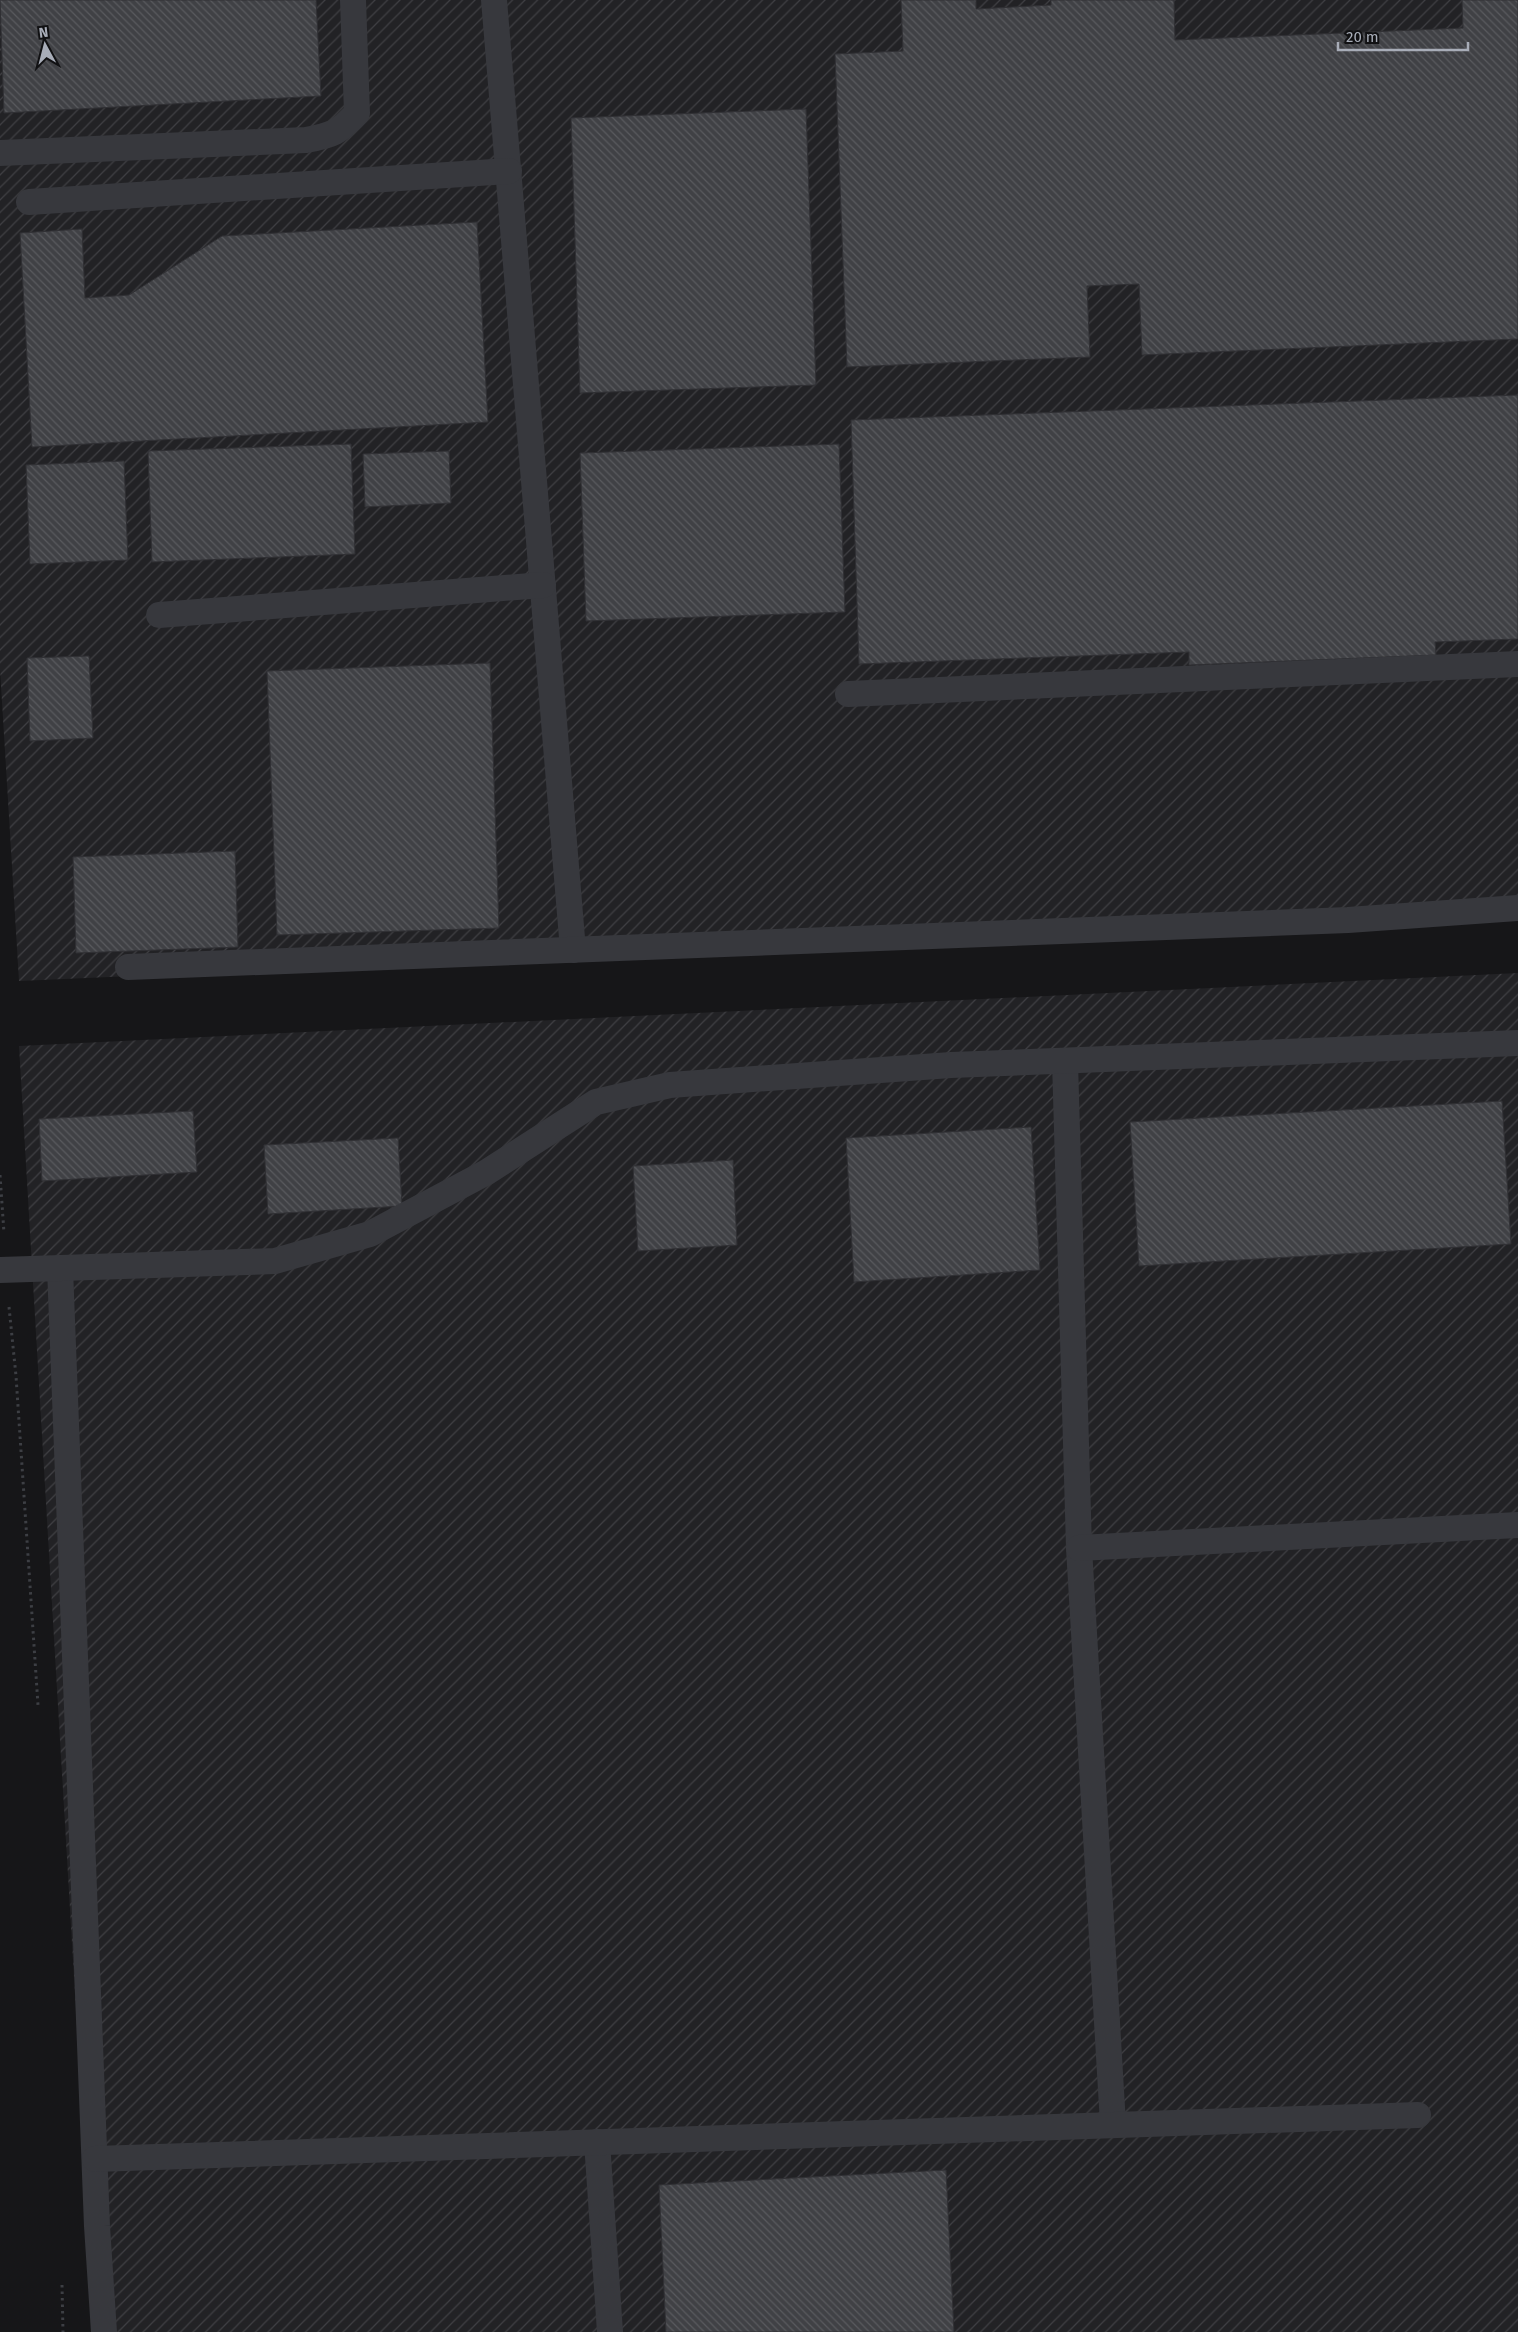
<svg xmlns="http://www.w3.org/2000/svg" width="1518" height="2332" viewBox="0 0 1518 2332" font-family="'Fira Sans',sans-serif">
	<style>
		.industrial { fill: url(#industrial-furrows) }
		.building { fill: url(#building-back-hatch); stroke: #303034 }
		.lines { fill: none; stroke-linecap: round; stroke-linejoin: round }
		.path { stroke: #3d3f44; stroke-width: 3; stroke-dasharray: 2.5 4; stroke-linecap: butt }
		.service { stroke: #37383d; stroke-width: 26 }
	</style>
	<defs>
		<pattern id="industrial-furrows" width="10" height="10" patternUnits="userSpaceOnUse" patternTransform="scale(1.25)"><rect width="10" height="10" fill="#222225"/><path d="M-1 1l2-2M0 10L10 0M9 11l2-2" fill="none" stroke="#3f3f43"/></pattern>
		<pattern id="building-back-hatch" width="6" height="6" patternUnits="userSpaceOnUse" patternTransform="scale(1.25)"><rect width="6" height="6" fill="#404145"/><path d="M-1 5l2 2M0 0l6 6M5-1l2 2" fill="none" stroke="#595a5e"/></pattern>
	</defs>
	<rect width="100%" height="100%" fill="#161618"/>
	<g class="industrial">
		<polygon points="0,0 1518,0 1518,914 19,981 0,669"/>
		<polygon points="1518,973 1518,2332 95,2332 19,1046"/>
	</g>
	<g class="building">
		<polygon points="0,0 316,0 321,96 4,113"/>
		<polygon points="901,0 976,0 976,9 1051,5 1051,0 1174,0 1175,40 1463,28 1462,0 1518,0 1518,339 1142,355 1139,284 1087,286 1090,357 847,367 835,54 903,51"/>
		<polygon points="806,109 816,385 580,393 571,118"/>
		<polygon points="477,222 488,422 32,447 20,233 82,229 85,298 129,295 222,236"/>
		<polygon points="1518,395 1518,639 1435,642 1436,655 1189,665 1189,652 859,664 851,420"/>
		<polygon points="351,444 355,554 152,562 148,451"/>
		<polygon points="839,444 845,612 586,621 580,453"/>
		<polygon points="449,451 451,503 365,507 363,454"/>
		<polygon points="124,461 128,560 30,564 26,465"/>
		<polygon points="89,656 93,738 30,741 27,658"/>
		<polygon points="490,663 499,928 277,935 267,671"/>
		<polygon points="235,851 238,947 76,953 73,857"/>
		<polygon points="1502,1101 1511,1244 1139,1266 1130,1122"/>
		<polygon points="193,1111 197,1172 42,1181 39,1119"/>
		<polygon points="1031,1127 1040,1270 854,1282 846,1138"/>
		<polygon points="398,1138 402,1206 268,1214 264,1145"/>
		<polygon points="733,1160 737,1245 638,1251 633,1166"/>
		<polygon points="946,2170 954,2332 666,2332 659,2185"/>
	</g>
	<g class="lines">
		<g class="path">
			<polyline points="0,1175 4,1233"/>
			<polyline points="9,1307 16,1376 38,1705"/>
			<polyline points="62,2285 63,2332"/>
		</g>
		<g class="service">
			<polyline points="494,0 573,950"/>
			<path d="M 0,153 L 306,140 C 333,135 338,133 357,113 L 353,0"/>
			<polyline points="29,202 509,171"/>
			<polyline points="159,615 543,585"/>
			<polyline points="848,694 1518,664"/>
			<polyline points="128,967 1348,920 1518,908"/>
			<polyline points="1065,1061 1079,1548 1113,2124"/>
			<polyline points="60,1268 97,2226 104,2332"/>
			<polyline points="0,1270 275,1261 370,1234 487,1172 596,1102 670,1085 951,1065 1518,1043"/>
			<polyline points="1079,1548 1518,1525"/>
			<polyline points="597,2142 610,2332"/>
			<polyline points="95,2159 1418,2115"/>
		</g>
	</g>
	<g transform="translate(45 45) rotate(353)" stroke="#111113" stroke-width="4" paint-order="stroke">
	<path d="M0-4L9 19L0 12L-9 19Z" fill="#a8adb8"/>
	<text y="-8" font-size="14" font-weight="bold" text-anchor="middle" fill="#a8adb8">N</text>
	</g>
	<path d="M1338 42v8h130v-8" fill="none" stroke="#a8adb8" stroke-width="2.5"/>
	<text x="1346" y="42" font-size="15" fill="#a8adb8" stroke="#111113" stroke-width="4" paint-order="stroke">20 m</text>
</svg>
